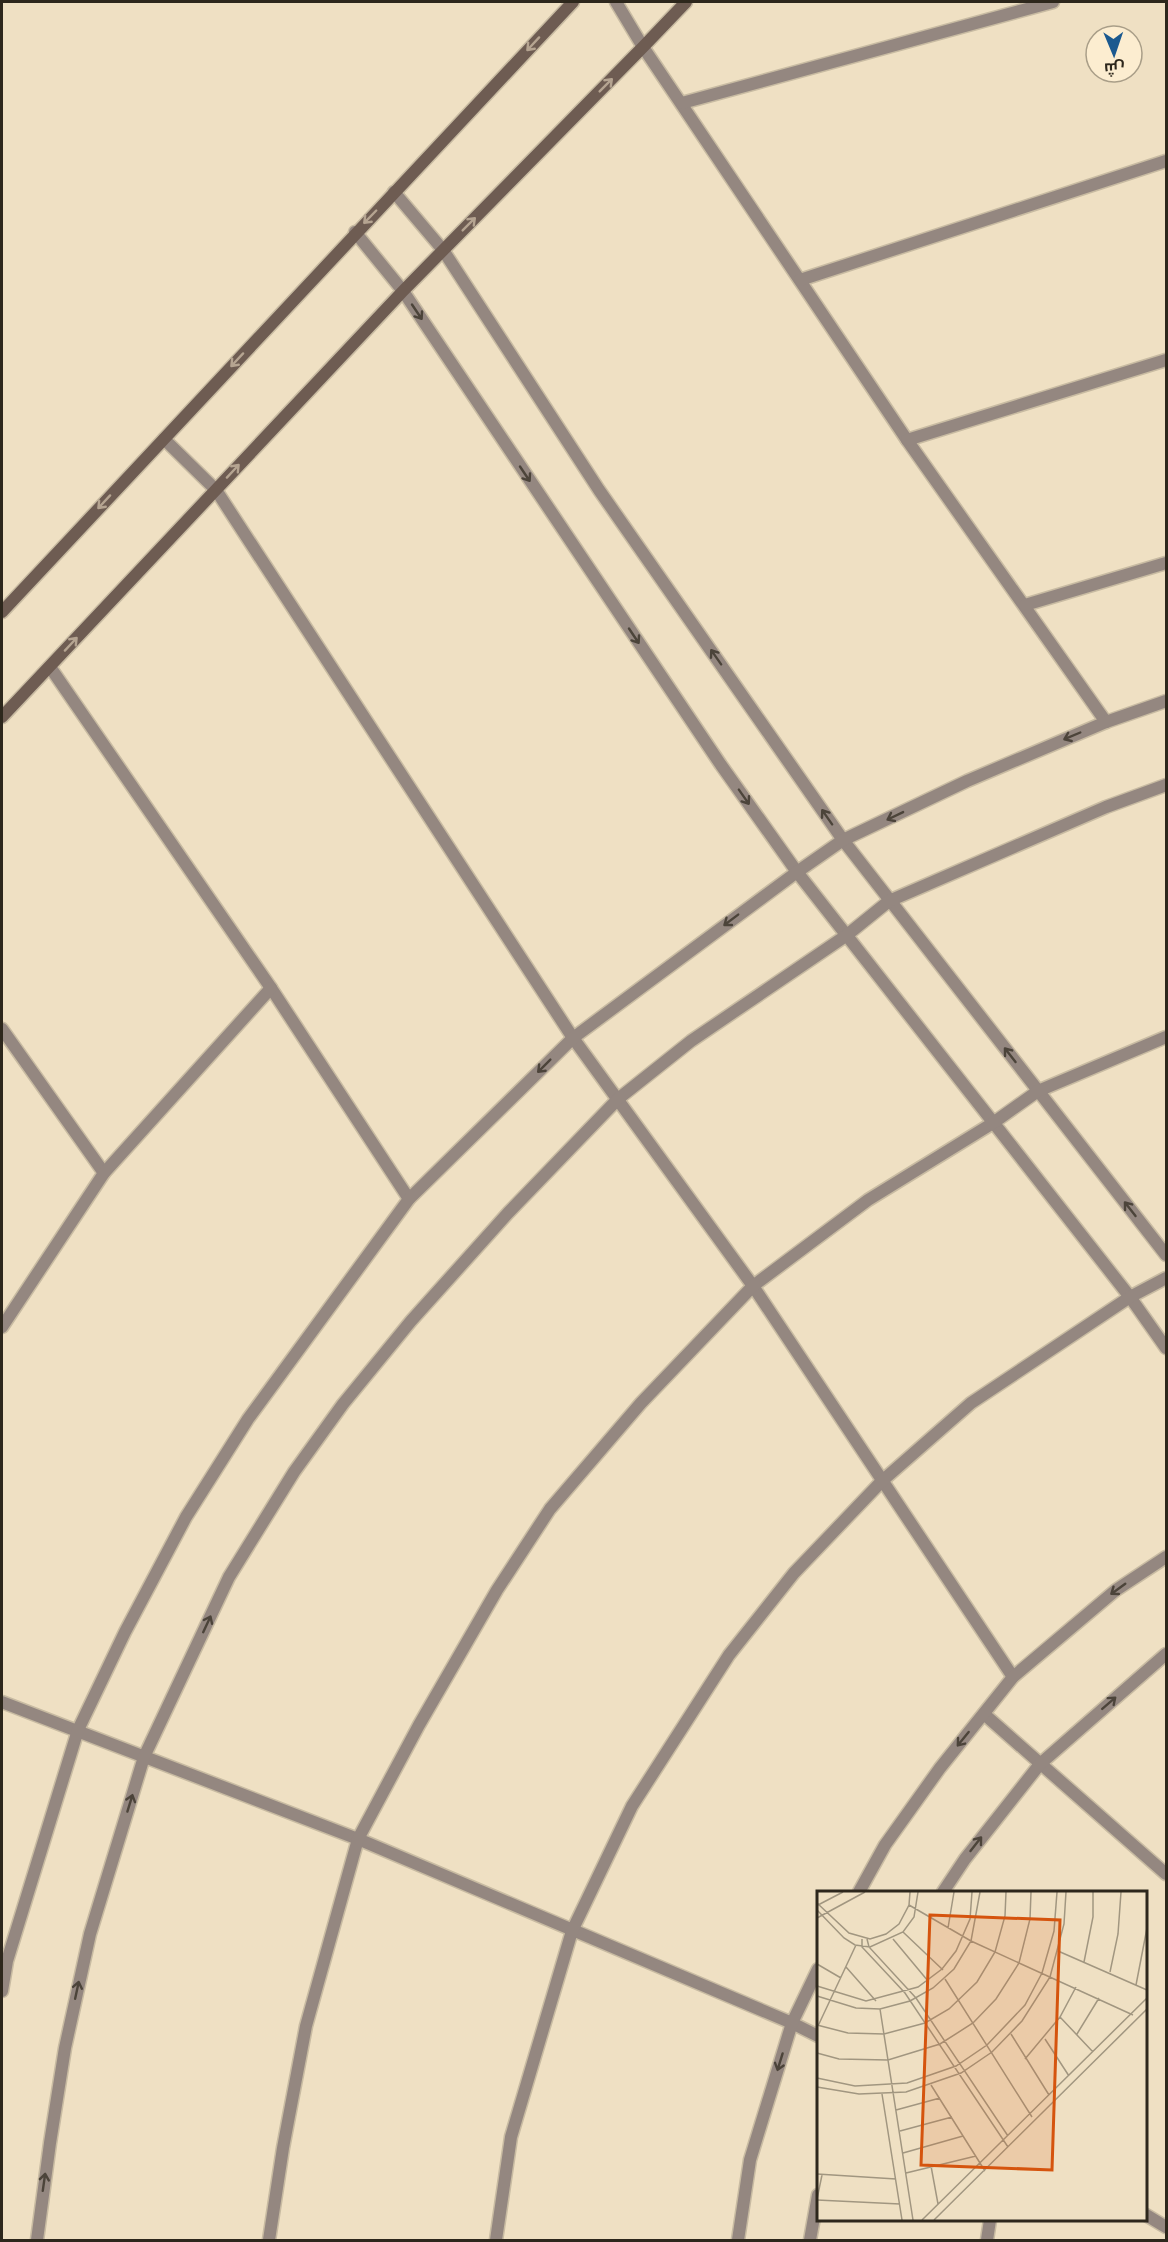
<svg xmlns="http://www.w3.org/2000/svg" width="1168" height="2242" viewBox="0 0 1168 2242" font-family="Ubuntu,Cairo,sans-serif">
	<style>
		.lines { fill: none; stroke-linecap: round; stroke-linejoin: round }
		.street-casing { stroke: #c8bba2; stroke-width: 15 }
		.secondary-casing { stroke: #c8bba2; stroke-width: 15 }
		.street { stroke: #948780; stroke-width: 12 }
		.secondary { stroke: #6e5c52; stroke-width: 12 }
		.oneway { stroke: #b5a491 }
		.oneway2 { stroke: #4c443a }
		.inset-road { fill: none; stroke: #a19680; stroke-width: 1.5 }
		.view { fill: #d5540e; fill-opacity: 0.15; stroke: #d5540e; stroke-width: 3 }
		.inset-edge { fill: none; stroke: #2d271c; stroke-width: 3 }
	</style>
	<rect width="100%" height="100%" fill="#efe0c3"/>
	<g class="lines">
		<g class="street-casing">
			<g id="street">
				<polyline points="616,2 643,47 907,440 1106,722"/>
				<polyline points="682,103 1053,2"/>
				<polyline points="394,192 443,250 599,490 843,840 1166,1255"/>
				<polyline points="355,232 403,291 721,765 797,872 1130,1297 1166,1348"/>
				<polyline points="800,280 1166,161"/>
				<polyline points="164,439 216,490 573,1038 753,1286 1013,1677"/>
				<polyline points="907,440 1166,360"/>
				<polyline points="1025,605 1166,563"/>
				<polyline points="50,667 271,988 409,1199"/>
				<polyline points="2,1029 104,1173"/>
				<polyline points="2,1327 104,1173 271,988"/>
				<polyline points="2,1702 358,1839 792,2023 818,2036"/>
				<polyline points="984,1714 1166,1874"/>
				<polyline points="859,1892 885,1845 940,1768 1013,1677 1116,1590 1166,1557"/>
				<polyline points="943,1892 965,1859 1040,1764 1166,1654"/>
				<polyline points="2,1991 7,1961 78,1730 125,1632 186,1517 248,1419 409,1199 573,1038 797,872 843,840 967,781 1106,722 1166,701"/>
				<polyline points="1146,2215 1166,2227"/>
				<polyline points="37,2240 50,2143 65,2048 90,1934 144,1757 229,1577 294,1472 343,1404 411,1321 508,1213 618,1099 691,1041 847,935 889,901 1106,807 1166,785"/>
				<polyline points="269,2240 283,2148 306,2026 358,1839 419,1725 497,1590 550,1509 641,1403 753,1286 868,1200 993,1123 1038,1091 1166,1037"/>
				<polyline points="496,2240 511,2137 572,1931 632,1806 729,1655 794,1573 882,1481 971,1403 1130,1297 1166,1278"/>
				<polyline points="738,2240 750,2160 792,2023 818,1969"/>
				<polyline points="810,2240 818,2195"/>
				<polyline points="987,2240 990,2220"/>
			</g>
		</g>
		<g class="secondary-casing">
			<g id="secondary">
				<polyline points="2,612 573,2"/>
				<polyline points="2,717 403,291 643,47 686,2"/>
			</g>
		</g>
		<use href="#street" class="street"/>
		<use href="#secondary" class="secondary"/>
	</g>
	<defs><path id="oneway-shaft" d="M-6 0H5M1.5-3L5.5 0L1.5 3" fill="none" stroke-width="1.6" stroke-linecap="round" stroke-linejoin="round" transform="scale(1.5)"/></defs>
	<g class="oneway">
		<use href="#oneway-shaft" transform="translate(533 44) rotate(133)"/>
		<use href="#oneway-shaft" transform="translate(606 85) rotate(-45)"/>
		<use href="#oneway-shaft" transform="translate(370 217) rotate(134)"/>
		<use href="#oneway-shaft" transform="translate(469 224) rotate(-45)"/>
		<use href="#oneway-shaft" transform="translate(237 360) rotate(133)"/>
		<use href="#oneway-shaft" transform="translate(233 471) rotate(-47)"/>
		<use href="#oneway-shaft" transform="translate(104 502) rotate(133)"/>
		<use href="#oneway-shaft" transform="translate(71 644) rotate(-47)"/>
	</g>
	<g class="oneway2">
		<use href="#oneway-shaft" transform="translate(417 312) rotate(56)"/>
		<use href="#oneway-shaft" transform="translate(525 474) rotate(56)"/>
		<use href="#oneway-shaft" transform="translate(634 636) rotate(56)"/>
		<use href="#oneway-shaft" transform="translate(716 657) rotate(-125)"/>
		<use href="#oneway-shaft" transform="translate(1072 736) rotate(157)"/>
		<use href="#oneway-shaft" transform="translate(744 797) rotate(55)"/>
		<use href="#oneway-shaft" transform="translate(895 816) rotate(154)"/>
		<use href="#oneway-shaft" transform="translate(827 817) rotate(-125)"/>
		<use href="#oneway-shaft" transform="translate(731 920) rotate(143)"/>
		<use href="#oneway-shaft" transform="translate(1010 1055) rotate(-128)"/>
		<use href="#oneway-shaft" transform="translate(544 1066) rotate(135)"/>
		<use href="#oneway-shaft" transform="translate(1130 1209) rotate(-128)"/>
		<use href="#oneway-shaft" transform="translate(1118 1589) rotate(144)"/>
		<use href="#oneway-shaft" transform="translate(207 1624) rotate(-65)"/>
		<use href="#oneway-shaft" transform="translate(1109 1703) rotate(-41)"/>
		<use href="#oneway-shaft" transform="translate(963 1739) rotate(129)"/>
		<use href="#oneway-shaft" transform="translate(130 1803) rotate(-73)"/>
		<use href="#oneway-shaft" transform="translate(976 1844) rotate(-52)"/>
		<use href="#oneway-shaft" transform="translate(77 1990) rotate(-78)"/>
		<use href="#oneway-shaft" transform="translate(780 2062) rotate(107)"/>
		<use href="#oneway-shaft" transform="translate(44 2182) rotate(-82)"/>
	</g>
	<g transform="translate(817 1891)">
		<rect width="330" height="330" fill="#efe0c3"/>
		<path class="inset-road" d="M 0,12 L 32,42 L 53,48 L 69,43 L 82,33 L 92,14 L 93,1M 1,14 L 26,1M 92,14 L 154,50 L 316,124M 0,19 L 27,47 L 38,54 L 53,56 L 86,41 L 97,26 L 101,1M 0,27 L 48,1M 131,37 L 137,1M 86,41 L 126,79M 45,48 L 45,56 L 88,102 L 191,256M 50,48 L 52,56 L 99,107 L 191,245M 76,48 L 111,90M 241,60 L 330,99M 267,71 L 276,26 L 276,1M 0,73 L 24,87M 29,76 L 59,110M 293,81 L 301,43 L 304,1M 128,88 L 215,226M 319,94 L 330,37M 0,95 L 49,110 L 101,96 L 125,78 L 139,60 L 153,28 L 155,1M 0,105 L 39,117 L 63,118 L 93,110 L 116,97 L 137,78 L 154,50 L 163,1M 63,118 L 96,329M 243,126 L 276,161M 0,134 L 31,142 L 67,143 L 108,132 L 132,118 L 160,91 L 178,61 L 188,25 L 189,1M 1,135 L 39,54M 194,143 L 232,204M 260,143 L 282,107M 228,148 L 252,185M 0,162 L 22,168 L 71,169 L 123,153 L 156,132 L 179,108 L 202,72 L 213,28 L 214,1M 208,168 L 243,126 L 259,96M 0,187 L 38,195 L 90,192 L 139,175 L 170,154 L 208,114 L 225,82 L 237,40 L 240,1M 114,194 L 168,280M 0,196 L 42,203 L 89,201 L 144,182 L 175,161 L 205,130 L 233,86 L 247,33 L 249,1M 65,203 L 85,329M 79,219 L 123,207M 83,240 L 135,226M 86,262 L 146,245M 114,275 L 121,313M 89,282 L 159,265M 0,283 L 79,288M 0,308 L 5,284M 0,309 L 83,313M 105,329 L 330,107M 117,329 L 330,118"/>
		<path class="view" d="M 113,24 L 243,29 L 235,279 L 104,274 Z"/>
		<rect width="330" height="330" class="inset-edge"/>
	</g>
	<rect width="1168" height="2242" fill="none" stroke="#2d271c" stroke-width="6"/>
	<g transform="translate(1114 54) rotate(178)"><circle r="28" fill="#fcedd0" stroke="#a99e88" stroke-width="1.5"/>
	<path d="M0-4.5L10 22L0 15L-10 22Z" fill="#1b598f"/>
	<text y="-9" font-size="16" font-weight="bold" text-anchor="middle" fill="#2d271c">ش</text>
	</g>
</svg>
